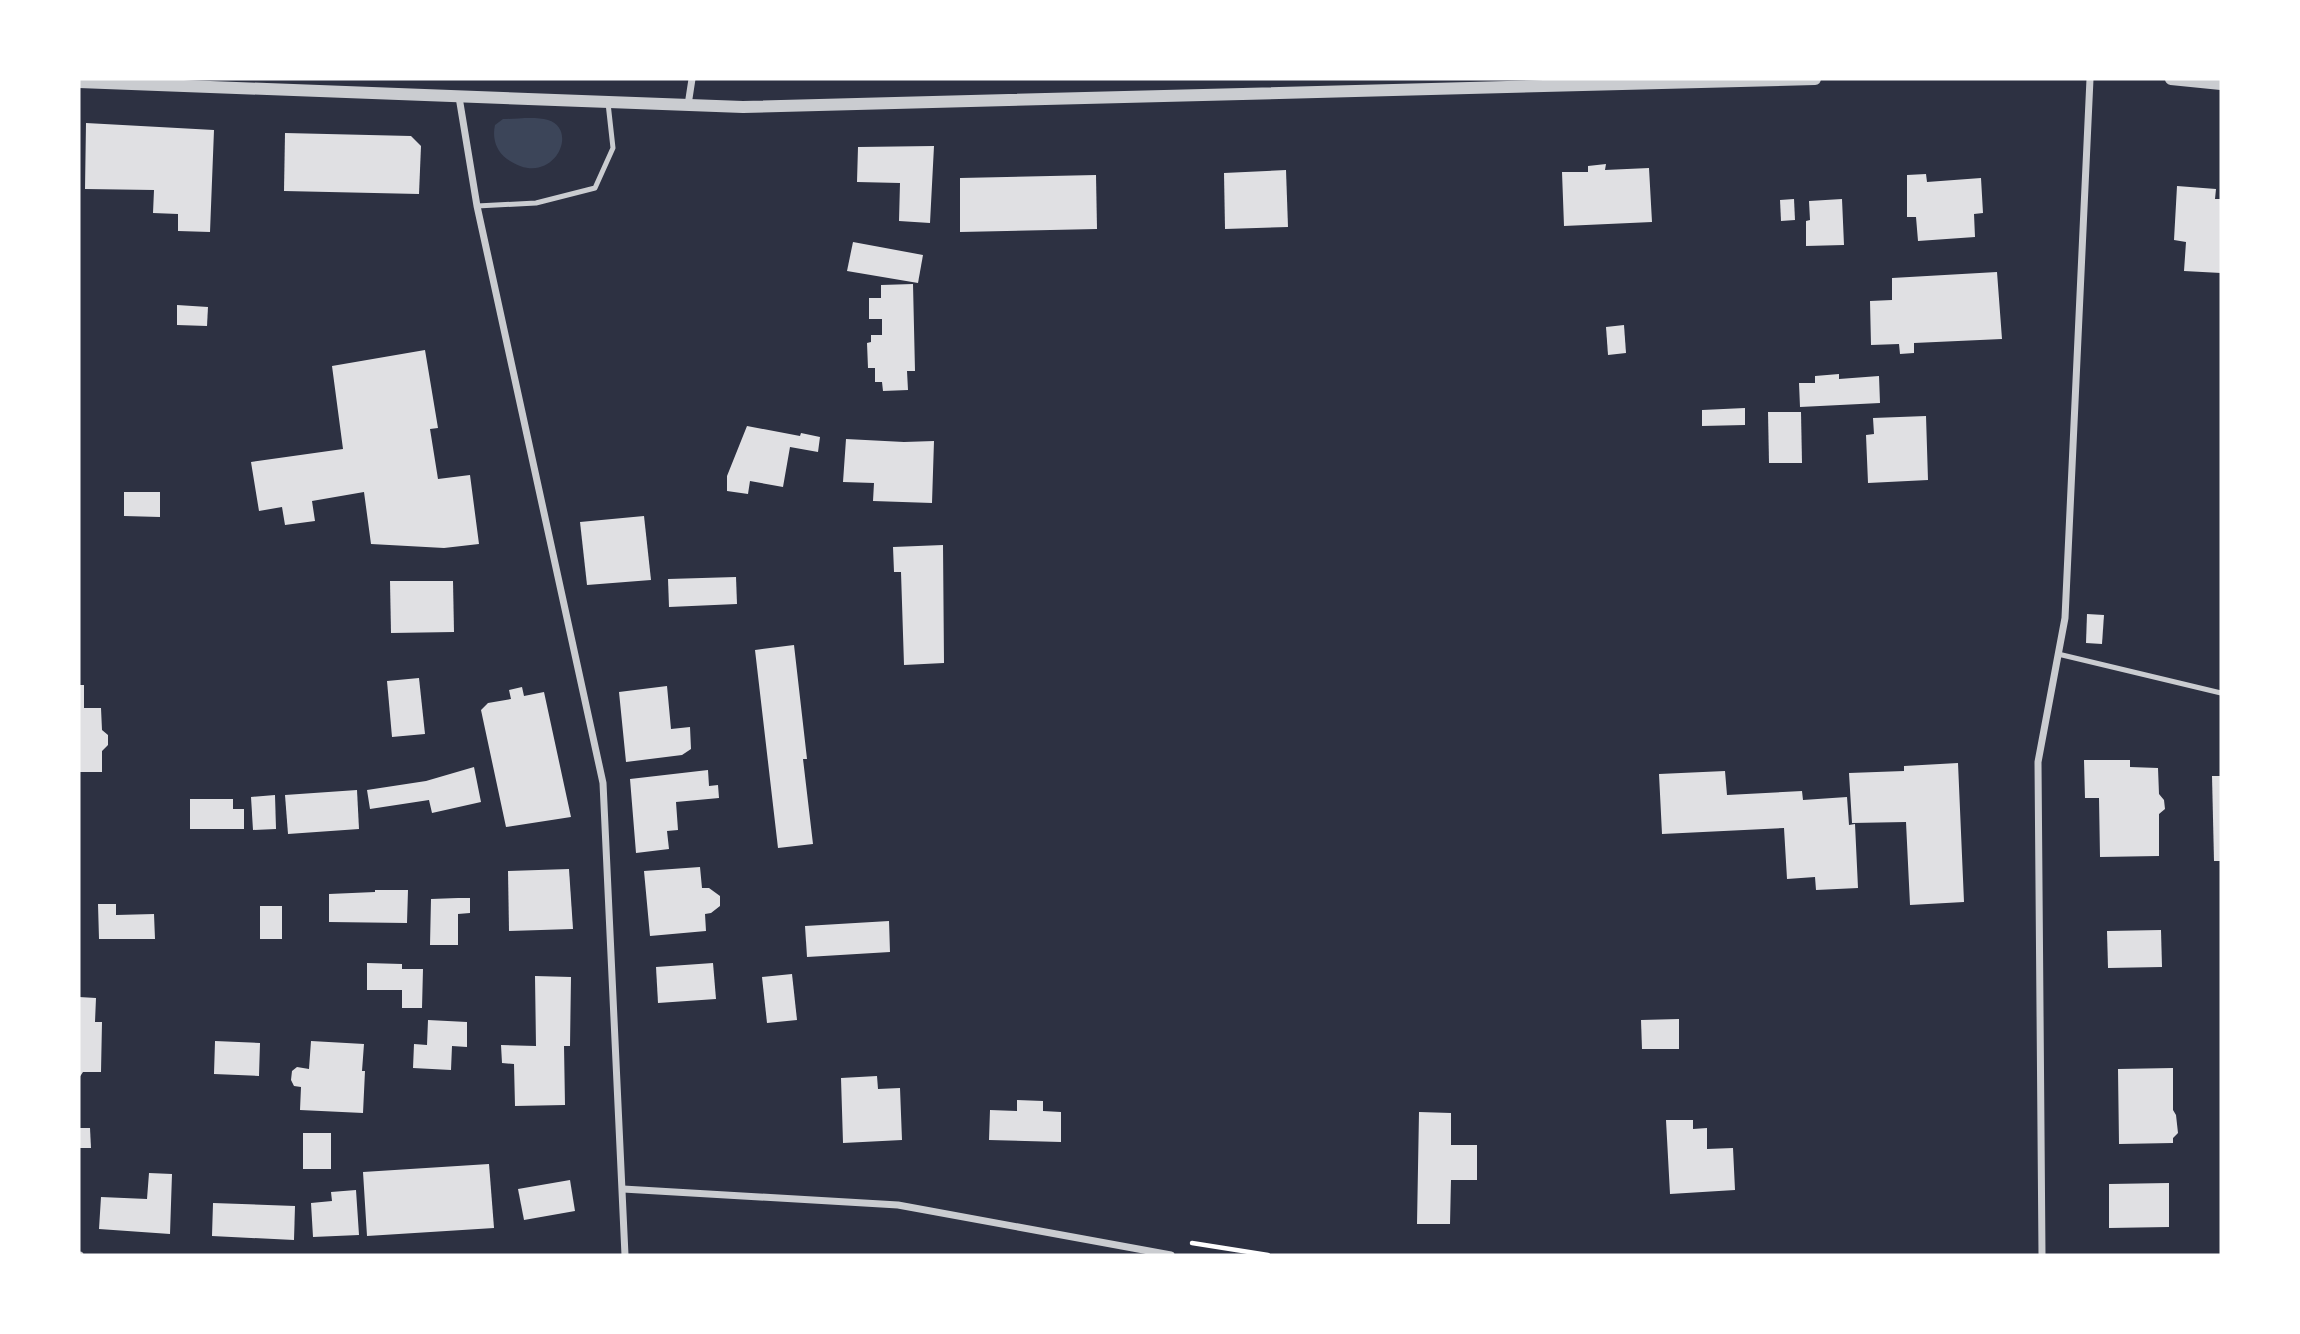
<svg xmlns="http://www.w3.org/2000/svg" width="2300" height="1334" viewBox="0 0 2300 1334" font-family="'Asap Condensed',sans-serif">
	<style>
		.green { fill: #3c4559 }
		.building { fill: #e0e0e3 }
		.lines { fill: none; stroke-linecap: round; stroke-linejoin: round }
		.path { stroke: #fff; stroke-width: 4.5 }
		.service { stroke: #caccd0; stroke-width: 5 }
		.minor { stroke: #caccd0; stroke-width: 7 }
		.tertiary { stroke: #caccd0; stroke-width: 12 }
	</style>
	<rect width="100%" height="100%" fill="#2d3142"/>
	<path class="green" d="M 503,119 C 516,119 535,116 548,120 C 581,130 552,191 507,159 C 496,151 492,138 495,125 Z"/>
	<g class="building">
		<polygon points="86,123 214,130 210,232 178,231 178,214 153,213 154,190 85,189"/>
		<polygon points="285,133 411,136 421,146 419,194 284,191"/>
		<polygon points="934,146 930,223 899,221 900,183 857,182 858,147"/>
		<polygon points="1606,164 1605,170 1649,168 1652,222 1564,226 1562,172 1588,172 1588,166"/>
		<polygon points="1286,170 1288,227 1225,229 1224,173"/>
		<polygon points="1926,174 1927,182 1981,178 1983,213 1974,214 1975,237 1918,241 1916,217 1907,217 1907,175"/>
		<polygon points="1096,175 1097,229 960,232 960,178"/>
		<polygon points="2177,186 2216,189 2215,199 2221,199 2221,273 2184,271 2186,242 2174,240"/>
		<polygon points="1794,199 1795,220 1781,221 1780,200"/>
		<polygon points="1842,199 1844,245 1806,246 1806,221 1810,220 1809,201"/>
		<polygon points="853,242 923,255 918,283 847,271"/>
		<polygon points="1997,272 2002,339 1914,343 1914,353 1900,354 1899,344 1871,345 1870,301 1892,300 1892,278"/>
		<polygon points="913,284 915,371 907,371 908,390 883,391 882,382 875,382 875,368 868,368 867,343 871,342 871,335 882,335 882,319 869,319 869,298 881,298 881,285"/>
		<polygon points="177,305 208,307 207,326 177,325"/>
		<polygon points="1624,325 1626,353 1608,355 1606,327"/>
		<polygon points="425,350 438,428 430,429 438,479 470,475 479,544 444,548 371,544 364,492 312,501 315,521 285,525 282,507 259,511 251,462 343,449 332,366"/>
		<polygon points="1839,374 1839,379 1879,376 1880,403 1800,407 1799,383 1815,383 1815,376"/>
		<polygon points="1745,408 1745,425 1702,426 1702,410"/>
		<polygon points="1768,412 1801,412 1802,463 1769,463"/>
		<polygon points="1926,416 1928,480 1868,483 1866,435 1874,434 1873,418"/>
		<polygon points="747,426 800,436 801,433 820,437 818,452 790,447 783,487 750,481 748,494 727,491 727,476"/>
		<polygon points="846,439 904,442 934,441 932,503 873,501 874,483 843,482"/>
		<polygon points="124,492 160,492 160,517 124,516"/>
		<polygon points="644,516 651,580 587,585 580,522"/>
		<polygon points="943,545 944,663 904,665 901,572 894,572 893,547"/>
		<polygon points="736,577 737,604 669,607 668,579"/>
		<polygon points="390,581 453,581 454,632 391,633"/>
		<polygon points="2087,614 2104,615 2102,644 2086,643"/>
		<polygon points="794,645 807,759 803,759 813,844 778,848 755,650"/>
		<polygon points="419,678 425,734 392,737 387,681"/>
		<polygon points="79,685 84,685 84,708 101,708 102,730 108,735 108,745 102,751 102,772 79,772"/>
		<polygon points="667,686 671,729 690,727 691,749 682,755 626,762 619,692"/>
		<polygon points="522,687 524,696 544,692 571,817 506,827 481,710 488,703 511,699 509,690"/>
		<polygon points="2084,760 2130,760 2130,767 2158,768 2159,794 2164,800 2165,809 2159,814 2159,856 2100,857 2099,798 2085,798"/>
		<polygon points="1958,763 1964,902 1910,905 1906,822 1852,823 1849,773 1904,771 1904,766"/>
		<polygon points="474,767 481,802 432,813 429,800 370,809 367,790 426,781"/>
		<polygon points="708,770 709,786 718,785 719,798 676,802 678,830 667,831 669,849 636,853 630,779"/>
		<polygon points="1725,771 1727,795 1802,791 1803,800 1847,797 1849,825 1855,824 1858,888 1816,890 1815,877 1787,879 1784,828 1662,834 1659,774"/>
		<polygon points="2212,776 2221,776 2221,861 2214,861"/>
		<polygon points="357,790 359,829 288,834 285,795"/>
		<polygon points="275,795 276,829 253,830 251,797"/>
		<polygon points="190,799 233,799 233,809 244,809 244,829 190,829"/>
		<polygon points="700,867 702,888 709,888 720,896 720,906 711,913 705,914 706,931 650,936 644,871"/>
		<polygon points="569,869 573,929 509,931 508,871"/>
		<polygon points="375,890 408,890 407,923 329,922 329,894 375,892"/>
		<polygon points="458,898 470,898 470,913 458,914 458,945 430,945 431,899"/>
		<polygon points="98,904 116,904 116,915 154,914 155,939 99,939"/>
		<rect x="260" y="906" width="22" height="33"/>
		<polygon points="889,921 890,952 807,957 805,926"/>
		<polygon points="2161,930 2162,967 2108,968 2107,931"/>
		<polygon points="367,963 402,964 402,969 423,969 422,1008 402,1008 402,990 367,990"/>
		<polygon points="713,963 716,999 658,1003 656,967"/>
		<polygon points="792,974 797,1020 767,1023 762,977"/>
		<polygon points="535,976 571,977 570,1046 564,1046 565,1105 515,1106 514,1064 502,1063 501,1045 536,1046"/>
		<polygon points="79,997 96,998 95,1022 102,1022 101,1072 83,1072 79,1078"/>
		<polygon points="1679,1019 1679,1049 1642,1049 1641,1020"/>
		<polygon points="428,1020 467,1022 467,1047 452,1046 451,1070 413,1068 414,1044 427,1045"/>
		<polygon points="215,1041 260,1043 259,1076 214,1074"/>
		<polygon points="311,1041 364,1044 362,1071 365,1071 363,1113 300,1110 301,1087 294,1086 291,1080 292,1071 297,1067 309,1069"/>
		<polygon points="2173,1068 2173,1110 2176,1115 2178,1133 2173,1138 2173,1143 2119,1144 2118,1069"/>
		<polygon points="877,1076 878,1089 900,1088 902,1140 843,1143 841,1078"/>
		<polygon points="1017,1100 1043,1101 1043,1111 1061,1112 1061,1142 989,1140 990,1110 1017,1111"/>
		<polygon points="1419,1112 1451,1113 1451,1145 1477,1145 1477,1180 1451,1180 1450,1224 1417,1224"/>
		<polygon points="1666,1120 1693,1120 1693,1129 1707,1128 1707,1149 1733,1148 1735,1190 1670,1194"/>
		<polygon points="79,1128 90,1128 91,1148 79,1148"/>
		<rect x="303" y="1133" width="28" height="36"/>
		<polygon points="489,1164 494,1228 367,1236 363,1172"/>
		<polygon points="149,1173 172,1174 170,1234 99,1229 101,1197 147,1199"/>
		<polygon points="570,1180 575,1211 524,1220 518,1189"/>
		<polygon points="2169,1183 2169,1227 2109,1228 2109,1184"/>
		<polygon points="356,1190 359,1235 313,1237 311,1203 332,1201 331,1192"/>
		<polygon points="213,1203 295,1206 294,1240 212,1236"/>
	</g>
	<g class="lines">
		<polyline class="path" points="1192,1243 1268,1255"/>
		<g class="service">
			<polyline points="477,206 536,203 595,188 613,148 608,103"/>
			<polyline points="2058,654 2221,693"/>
		</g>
		<g class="minor">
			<polyline points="459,97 477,206 603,783 625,1255"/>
			<polyline points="688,105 692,79"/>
			<polyline points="623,1189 898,1205 1171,1255"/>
			<polyline points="79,1255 80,1255"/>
			<polyline points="2042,1255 2038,762 2065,618 2090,79"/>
		</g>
		<g class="tertiary">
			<polyline points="2171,79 2221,84"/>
			<polyline points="79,82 743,107 1815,79"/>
		</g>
	</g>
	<rect width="2300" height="1334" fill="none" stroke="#ffffff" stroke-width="161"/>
</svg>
